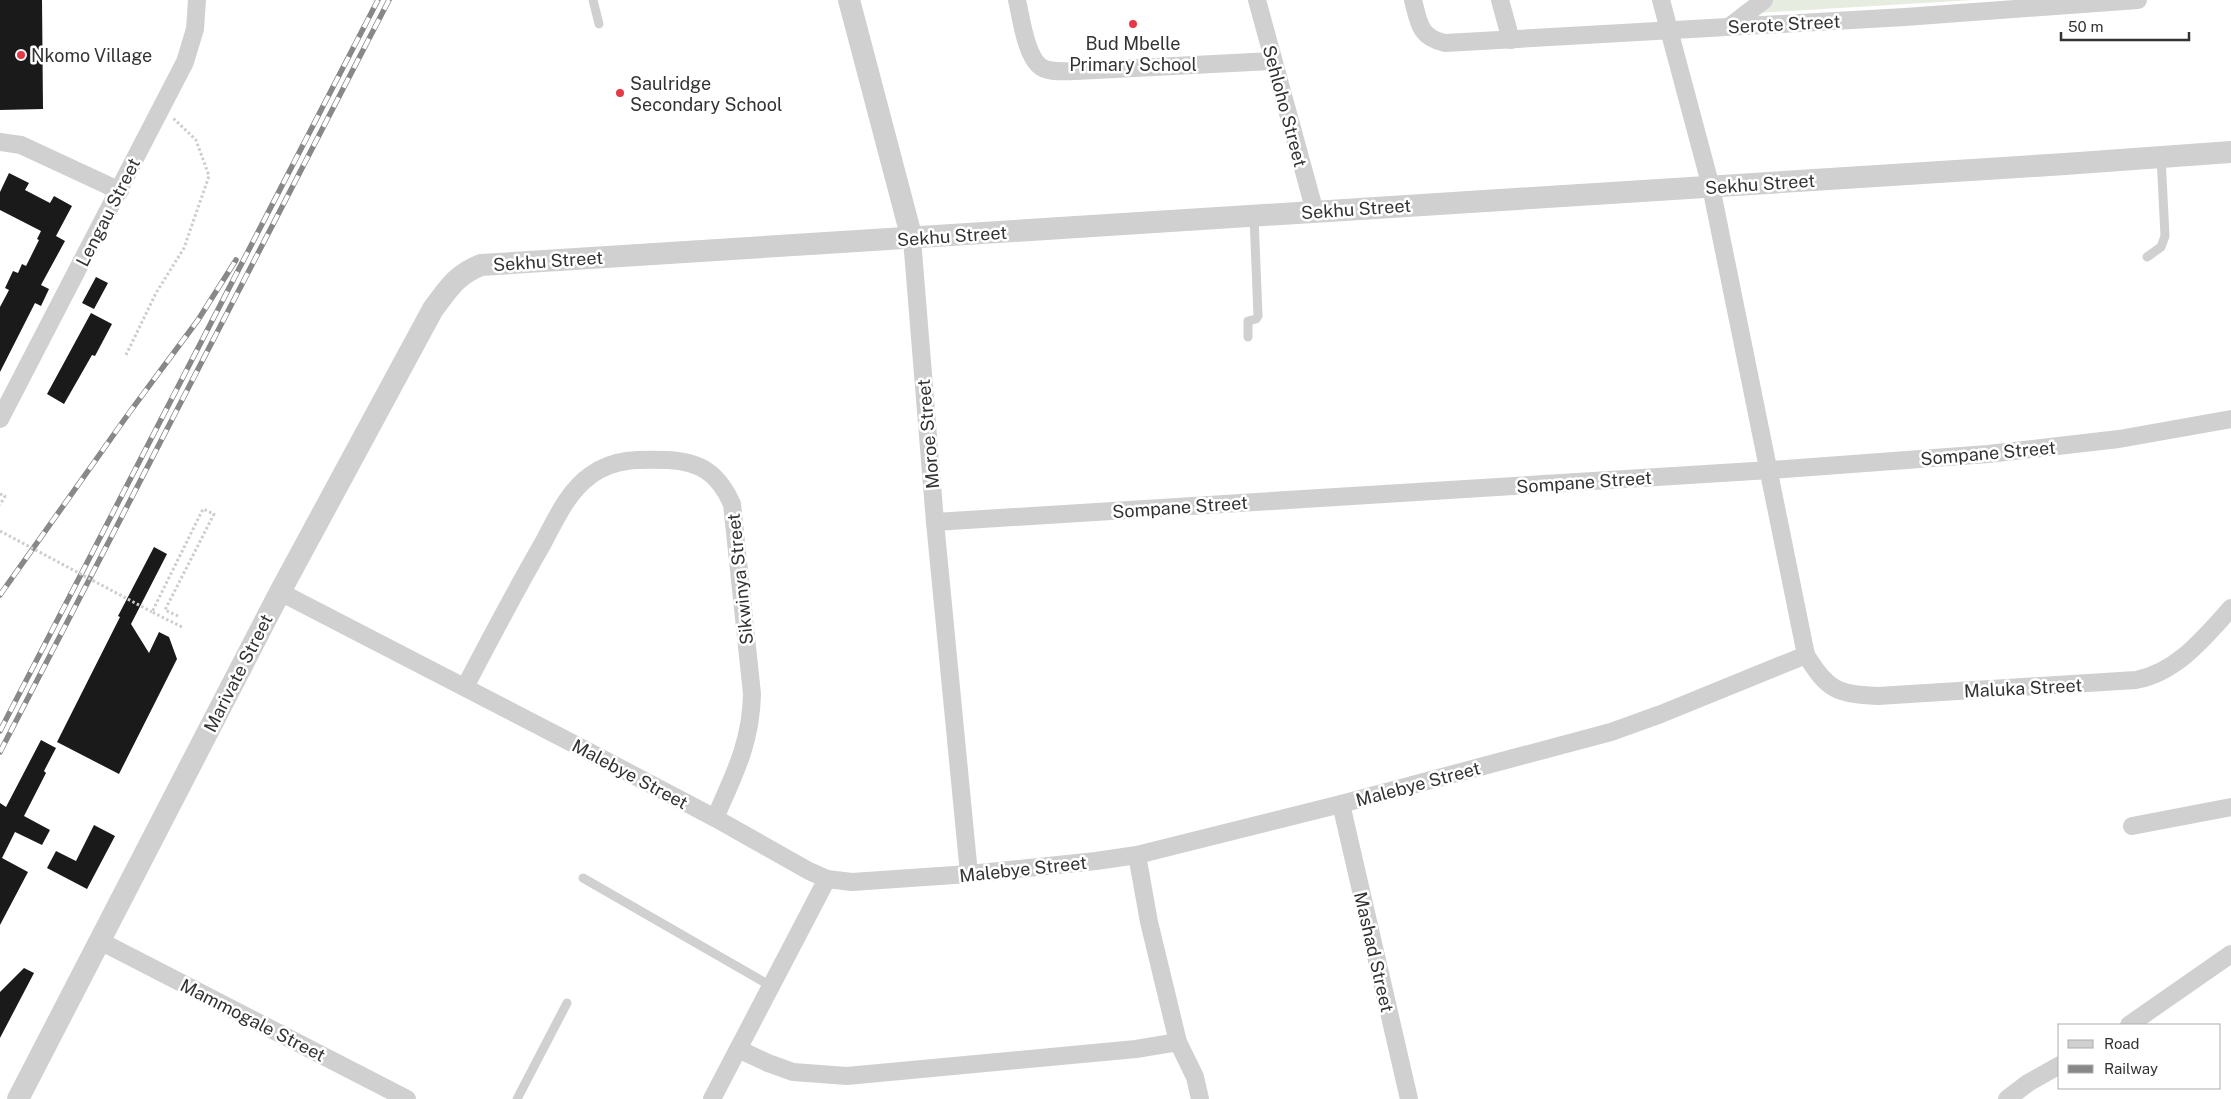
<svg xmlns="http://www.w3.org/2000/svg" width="2231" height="1099" viewBox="0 0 2231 1099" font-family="'Public Sans',sans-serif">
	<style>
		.green { fill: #e6ecdf }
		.building { fill: #1a1a1a }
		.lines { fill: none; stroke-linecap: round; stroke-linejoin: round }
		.path { stroke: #cdcdcd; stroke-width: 3; stroke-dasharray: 2.5 2.5; stroke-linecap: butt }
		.service { stroke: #d0d0d0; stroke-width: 9 }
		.minor { stroke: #d0d0d0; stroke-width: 18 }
		.tertiary { stroke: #d0d0d0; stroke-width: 22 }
		.rail-casing { stroke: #888; stroke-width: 5.5 }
		.rail { stroke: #fff; stroke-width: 4; stroke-dasharray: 11; stroke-linecap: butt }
		.path-bridge { stroke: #cdcdcd; stroke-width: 3; stroke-dasharray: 2.5 2.5; stroke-linecap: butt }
		.poi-dot { fill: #e63946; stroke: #fff; stroke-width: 2 }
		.labels { text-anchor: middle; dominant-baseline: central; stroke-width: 5; stroke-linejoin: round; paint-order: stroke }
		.street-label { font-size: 18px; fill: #333; stroke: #fff }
		.poi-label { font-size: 18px; fill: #333; stroke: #fff; text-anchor: start }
	</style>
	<rect width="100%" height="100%" fill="#fff"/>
	<polygon class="green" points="1773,0 1973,0 1756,13"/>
	<g class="building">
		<polygon points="0,0 42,0 43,109 0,110"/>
		<polygon points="9,173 29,183 25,190 50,203 54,196 72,206 56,236 65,241 41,285 49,289 41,306 35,303 0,372 0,307 9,290 5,288 13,271 18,273 22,264 26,266 39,240 37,239 41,231 0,210 0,192"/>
		<polygon points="96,277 108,283 94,309 82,303"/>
		<polygon points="91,313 112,324 95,356 92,355 64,404 47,394"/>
		<polygon points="154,547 167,554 131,624 149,653 159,632 169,637 177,659 119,774 57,742 120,617 118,616"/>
		<polygon points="41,740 56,748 44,771 46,773 24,816 50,830 42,845 15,832 2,858 28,872 0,925 0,803 6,807"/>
		<polygon points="94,825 115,836 87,889 47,868 56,851 76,861"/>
		<polygon points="24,968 34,973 0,1038 0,992"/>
	</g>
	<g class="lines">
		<g class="path">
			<polyline points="126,355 156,293 184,248 209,176 196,140 173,118"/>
			<polyline points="0,494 5,496 0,505"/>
			<polyline points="178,616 165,610 214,514 203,509 152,612 182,627"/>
		</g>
		<g class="service">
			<polyline points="593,0 599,24"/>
			<polyline points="2147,257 2161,247 2165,236 2161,157"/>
			<polyline points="1248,337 1248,321 1256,319 1258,316 1254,216"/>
			<polyline points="583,878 771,986"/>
			<polyline points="517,1099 567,1003"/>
		</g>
		<g class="minor">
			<path d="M 1017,0 C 1021,17 1026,57 1041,67 C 1050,73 1065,71 1076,71 L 1273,61"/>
			<polyline points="1257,0 1315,212"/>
			<path d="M 1413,0 C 1419,23 1419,37 1445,43 L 1905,17 L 2138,0"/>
			<polyline points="1500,0 1511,40"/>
			<path d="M 1661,0 L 1711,187 L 1806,655 C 1828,690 1836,694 1878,696 L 2136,680 C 2177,672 2204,638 2231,608"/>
			<polyline points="1729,27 1764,0"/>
			<polyline points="0,142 21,145 120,191"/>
			<polyline points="912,239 935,522 969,874"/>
			<polyline points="0,419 185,62 195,29 197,0"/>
			<polyline points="935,522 1770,470 1988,454 2119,439 2231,419"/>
			<polyline points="280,592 599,757 715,818 809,871 827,879 852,882 969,874 1096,861 1137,855 1341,804 1611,732 1661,714 1806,655"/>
			<path d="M 465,687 C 490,639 516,590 543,543 C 556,519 568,491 591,475 C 614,458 641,459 668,460 C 701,462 718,473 732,504 L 752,694 C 751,743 734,775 715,818"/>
			<polyline points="1341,804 1409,1099"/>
			<polyline points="2132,826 2231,807"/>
			<polyline points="1137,855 1149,922 1178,1042 1195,1077 1200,1099"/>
			<polyline points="100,941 407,1099"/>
			<polyline points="2129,1025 2231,954"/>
			<polyline points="738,1049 768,1063 793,1072 847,1076 1136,1049 1178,1042"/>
			<polyline points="712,1099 827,879"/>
			<polyline points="2007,1099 2028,1083 2060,1065"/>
		</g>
		<g class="tertiary">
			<polyline points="849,0 912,239"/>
			<path d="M 18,1099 L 280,592 L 433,309 C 449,288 456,275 481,265 L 2065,164 L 2231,152"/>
		</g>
		<g class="rail-casing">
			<g id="rail">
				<polyline points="0,595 129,413 198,320 236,260"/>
				<polyline points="0,731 378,0"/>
				<polyline points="0,752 389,0"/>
			</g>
		</g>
		<use href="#rail" class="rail"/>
		<polyline class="path-bridge" points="0,531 152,612"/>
	</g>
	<g class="poi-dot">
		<circle cx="1133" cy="24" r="5"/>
		<circle cx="21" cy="55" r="5"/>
		<circle cx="620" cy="93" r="5"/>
	</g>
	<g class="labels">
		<g class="street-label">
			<text transform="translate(1784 24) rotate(-3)">Serote Street</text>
			<text transform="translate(1285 106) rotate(75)">Sehloho Street</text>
			<text transform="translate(1760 184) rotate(-4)">Sekhu Street</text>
			<text transform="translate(1356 209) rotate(-4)">Sekhu Street</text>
			<text transform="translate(108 212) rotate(-63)">Lengau Street</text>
			<text transform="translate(952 236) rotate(-4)">Sekhu Street</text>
			<text transform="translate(548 261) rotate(-4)">Sekhu Street</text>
			<text transform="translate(928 434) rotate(-95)">Moroe Street</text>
			<text transform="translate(1988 453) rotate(-5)">Sompane Street</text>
			<text transform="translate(1584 482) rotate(-4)">Sompane Street</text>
			<text transform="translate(1180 507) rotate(-4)">Sompane Street</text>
			<text transform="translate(740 579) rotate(-96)">Sikwinya Street</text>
			<text transform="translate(238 673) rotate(-63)">Marivate Street</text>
			<text transform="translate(2023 688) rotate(-3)">Maluka Street</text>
			<text transform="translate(630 774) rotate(28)">Malebye Street</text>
			<text transform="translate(1418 784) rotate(-15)">Malebye Street</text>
			<text transform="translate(1023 869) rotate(-6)">Malebye Street</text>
			<text transform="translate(1374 952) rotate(77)">Mashad Street</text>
			<text transform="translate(253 1020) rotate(27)">Mammogale Street</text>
		</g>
		<g class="poi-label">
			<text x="1133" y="43" text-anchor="middle">Bud Mbelle<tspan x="1133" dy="21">Primary School</tspan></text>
			<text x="31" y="55">Nkomo Village</text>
			<text x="630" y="83">Saulridge<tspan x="630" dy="21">Secondary School</tspan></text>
		</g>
	</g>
	<rect x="2058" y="1024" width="162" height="65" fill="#ffffff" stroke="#adadad"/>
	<rect x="2068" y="1040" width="25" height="8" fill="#d0d0d0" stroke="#adadad"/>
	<text x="2104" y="1049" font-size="15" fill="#333333">Road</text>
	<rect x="2068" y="1065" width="25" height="8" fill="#888888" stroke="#adadad"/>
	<text x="2104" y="1074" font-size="15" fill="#333333">Railway</text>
	<path d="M2061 32v8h128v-8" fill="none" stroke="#333333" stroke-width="2.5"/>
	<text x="2068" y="32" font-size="15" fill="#333333" stroke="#ffffff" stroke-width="4" paint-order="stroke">50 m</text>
</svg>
